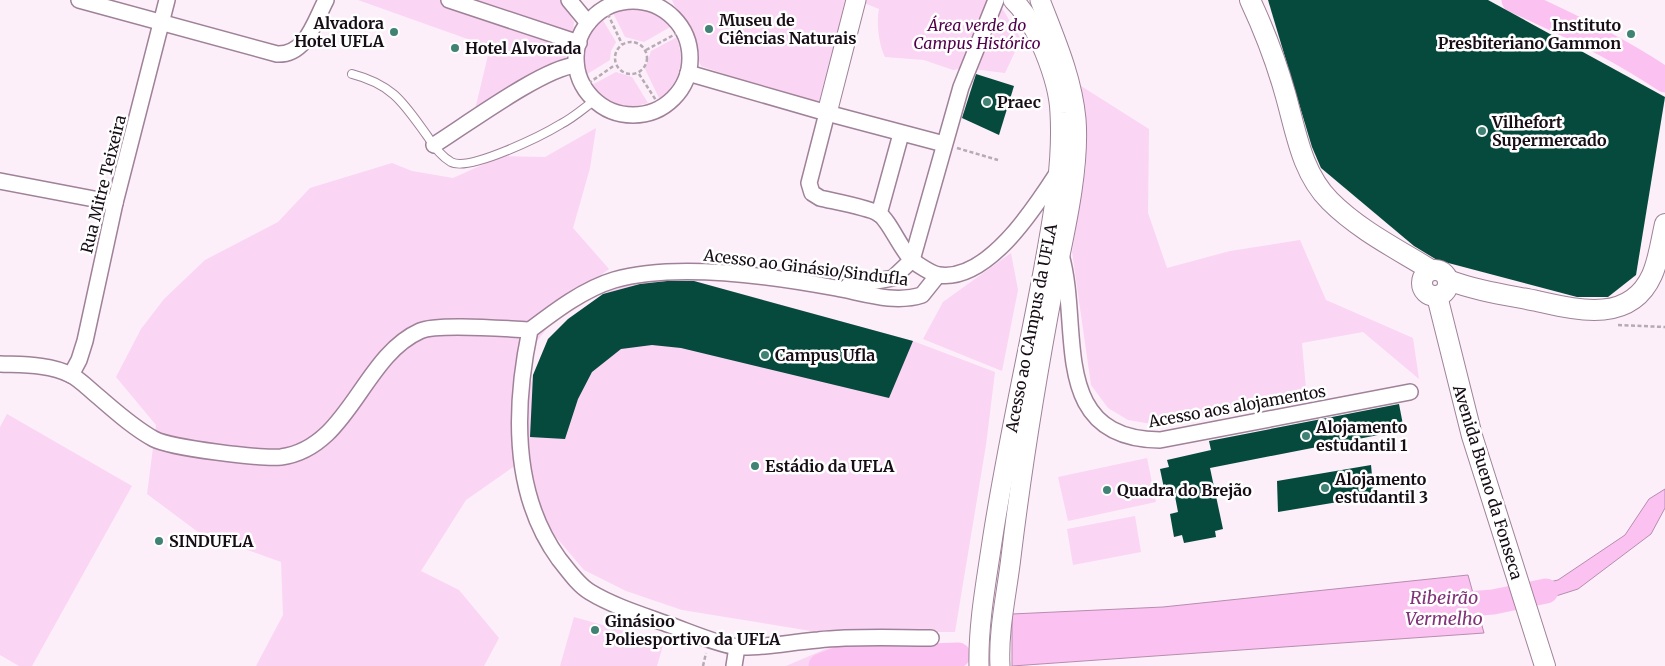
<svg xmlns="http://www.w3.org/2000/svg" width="1665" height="666" viewBox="0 0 1665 666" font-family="Merriweather,serif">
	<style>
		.green { fill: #fbd5f4 }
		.water { fill: #fbc2f1; stroke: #b78caf }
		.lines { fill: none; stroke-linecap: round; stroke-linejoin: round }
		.river { stroke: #fbc2f1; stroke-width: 25 }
		.building { fill: #064a3e }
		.service-casing { stroke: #9f8299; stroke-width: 10 }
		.minor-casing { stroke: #9f8299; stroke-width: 18 }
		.tertiary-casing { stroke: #9f8299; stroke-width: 21 }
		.secondary-casing { stroke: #9f8299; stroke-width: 22 }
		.path { stroke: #b6aab4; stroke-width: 2.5; stroke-dasharray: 4 2.5; stroke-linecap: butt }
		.service { stroke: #fff; stroke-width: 8 }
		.minor { stroke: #fff; stroke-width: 15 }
		.tertiary { stroke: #fff; stroke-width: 19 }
		.secondary { stroke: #fff; stroke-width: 20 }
		.poi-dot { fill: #408273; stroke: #fff; stroke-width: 2 }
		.labels { text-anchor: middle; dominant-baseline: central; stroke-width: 5; stroke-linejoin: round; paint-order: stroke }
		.poi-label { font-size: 16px; font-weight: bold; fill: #170d16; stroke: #fff; text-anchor: start }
		.park-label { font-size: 16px; font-style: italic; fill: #52004c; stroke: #fff }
		.street-label { font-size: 16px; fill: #170d16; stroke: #fff }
		.water-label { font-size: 18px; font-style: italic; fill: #813278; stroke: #fff }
	</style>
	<rect width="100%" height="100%" fill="#fceff9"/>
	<g class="green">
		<polygon points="358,0 561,0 574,22 569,61 472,122 490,47"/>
		<polygon points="672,0 845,0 820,107 701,66"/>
		<path d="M 857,0 L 997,0 L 1021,39 L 1005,73 L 965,68 L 953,70 L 924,60 L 885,57 C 879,45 876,23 879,9 Z"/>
		<path d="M 627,5 C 651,6 656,8 672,26 L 644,42 L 625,37 L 611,9 Z"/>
		<path d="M 601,17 L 616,42 L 611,51 L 610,60 L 584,76 C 576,50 581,35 601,17 Z"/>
		<path d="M 677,37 C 685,66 680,79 660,100 L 645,69 L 651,51 Z"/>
		<path d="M 616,72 L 632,77 L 648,103 C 622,110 608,107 590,86 Z"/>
		<polygon points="1081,86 1149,129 1148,213 1167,268 1230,251 1300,240 1326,300 1413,338 1419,379 1363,332 1302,343 1306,389 1164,426 1128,420 1108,408 1091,385 1072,252 1086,166"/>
		<polygon points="596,128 590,168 573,228 609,269 571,298 533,346 530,388 533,375 548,339 568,319 619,283 680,277 913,341 995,372 986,445 955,632 817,632 682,610 626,591 584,570 550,530 530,487 524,437 527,410 516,465 466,500 421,571 459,590 499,638 484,666 256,666 283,615 281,562 198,532 147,494 156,425 116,377 141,329 164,299 205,260 278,222 310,188 392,163 412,171 453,178 502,156 545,157"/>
		<polygon points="1011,253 1018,290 1002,371 923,339 943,302"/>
		<polygon points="7,414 132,486 32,666 19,666 0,655 0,427"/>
		<polygon points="1147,458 1156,502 1068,521 1058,477"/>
		<polygon points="1135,516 1141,552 1073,565 1067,529"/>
		<polygon points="574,617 664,642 657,666 560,666"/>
		<polygon points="835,645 953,654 952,666 786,666"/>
	</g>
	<g class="water">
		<polygon points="1665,489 1665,508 1651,534 1578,589 1534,603 1528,587 1558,580 1625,535 1649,499"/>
		<polygon points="1468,575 1484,633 1012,666 1012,614 1163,607"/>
	</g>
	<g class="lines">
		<g class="river">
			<path d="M 1514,0 C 1566,23 1618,48 1665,80"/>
			<polyline points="1442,606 1493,602 1546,591"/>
			<polyline points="821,666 839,659 958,655"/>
		</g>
	</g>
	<g class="building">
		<polygon points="1268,0 1488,0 1665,97 1636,275 1608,297 1577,297 1437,260 1414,246 1321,168 1312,147"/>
		<polygon points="976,74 1014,86 999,135 962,118"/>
		<polygon points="667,281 694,281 913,341 889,398 681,348 652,345 621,349 592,372 578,399 565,439 530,437 533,375 548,339 568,319 603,294 640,284"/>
		<polygon points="1399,404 1404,430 1210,468 1223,529 1215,531 1216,537 1184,543 1182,535 1174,537 1170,514 1178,512 1174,491 1165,493 1160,469 1169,467 1167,460 1211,450 1209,441"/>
		<polygon points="1371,465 1374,496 1278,512 1277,481"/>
	</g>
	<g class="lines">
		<g class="service-casing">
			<path id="service" d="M 352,74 C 394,85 404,104 428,137 C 434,147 441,156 451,162 C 469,172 543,135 561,124 C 573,118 584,108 595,100"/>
		</g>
		<g class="minor-casing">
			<g id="minor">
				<path d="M 79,0 L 277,54 C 306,55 314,23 326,0"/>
				<polyline points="449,0 579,43"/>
				<polyline points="569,0 588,23"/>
				<circle cx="633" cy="58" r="57"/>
				<polyline points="688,73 827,113 944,144"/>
				<path d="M 827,113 L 809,183 L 812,193 L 820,198 C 832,201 871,208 879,214 C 889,220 901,250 912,260 C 918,265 932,274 939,275 C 988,282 1036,206 1058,172"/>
				<path d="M 434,145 C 466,125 543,68 576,65"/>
				<polyline points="0,181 115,203"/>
				<polyline points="879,214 901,134"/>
				<path d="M 1061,255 C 1082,327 1047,439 1160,440 L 1410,392"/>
				<polyline points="848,286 893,278 912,260 961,87 996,0"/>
				<path d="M 0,364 C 23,365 49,364 71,375 C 79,379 87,387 94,393 C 113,409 132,427 154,439 C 171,448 262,459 281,457 C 349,448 362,357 420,331 C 437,323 508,329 530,330"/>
				<polyline points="71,375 79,360 85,341 115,203 167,0"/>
				<path d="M 931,638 C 893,638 855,636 818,640 C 791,642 765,648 739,647 C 721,646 685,630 667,624 C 642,615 613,606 590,592 C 578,585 568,570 559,559 C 511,493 514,406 530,330 C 555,311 584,289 614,280 C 677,262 772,276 836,288 C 864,293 894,304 922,295 L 938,275"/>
				<polyline points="734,666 737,647"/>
			</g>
		</g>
		<g class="tertiary-casing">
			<g id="tertiary">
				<polyline points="827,113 856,0"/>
				<path d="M 979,666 C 978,625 986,583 992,542 C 1006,450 1027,359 1044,267 C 1053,216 1063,165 1060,113 C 1059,81 1036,21 1013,0"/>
				<path d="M 1000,666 C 998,630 1007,592 1011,557 C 1022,466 1037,374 1054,284 C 1064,235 1080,169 1076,119 C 1072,77 1055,39 1040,0"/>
			</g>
		</g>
		<g class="secondary-casing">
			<g id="secondary">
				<path d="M 1250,0 C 1264,30 1276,61 1285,93 C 1296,131 1301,172 1330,201 C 1359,230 1397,249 1431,270"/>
				<circle cx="1435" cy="283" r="13"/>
				<path d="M 1448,280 C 1477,291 1507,295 1537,301 C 1577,310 1630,324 1652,275 C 1659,259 1661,241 1665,224"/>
				<polyline points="1437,296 1472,436 1545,666"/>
			</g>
		</g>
		<g class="path">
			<polyline points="605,8 622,44"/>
			<circle cx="631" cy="58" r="16"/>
			<polyline points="646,50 683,30"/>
			<polyline points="639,74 661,108"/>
			<polyline points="583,87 615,65"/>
			<polyline points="957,148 998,160"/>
			<polyline points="1618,325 1665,327"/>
			<polyline points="703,666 706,653"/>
		</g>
		<use href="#service" class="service"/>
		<use href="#minor" class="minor"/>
		<use href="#tertiary" class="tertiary"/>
		<use href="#secondary" class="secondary"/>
	</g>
	<g class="poi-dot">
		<circle cx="709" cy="29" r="5"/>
		<circle cx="394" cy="32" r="5"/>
		<circle cx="1631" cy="34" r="5"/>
		<circle cx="455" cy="48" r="5"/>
		<circle cx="987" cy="102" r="5"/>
		<circle cx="1482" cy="131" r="5"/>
		<circle cx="765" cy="355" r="5"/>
		<circle cx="1306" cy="436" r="5"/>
		<circle cx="755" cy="466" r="5"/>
		<circle cx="1325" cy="488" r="5"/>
		<circle cx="1107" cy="490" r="5"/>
		<circle cx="159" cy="541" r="5"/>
		<circle cx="595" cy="630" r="5"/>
	</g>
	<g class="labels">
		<g class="poi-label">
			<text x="719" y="20">Museu de<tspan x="719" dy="18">Ciências Naturais</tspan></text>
			<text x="384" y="23" text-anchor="end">Alvadora<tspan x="384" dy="18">Hotel UFLA</tspan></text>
			<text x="1621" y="25" text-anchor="end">Instituto<tspan x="1621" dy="18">Presbiteriano Gammon</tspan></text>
			<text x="465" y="48">Hotel Alvorada</text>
			<text x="997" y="102">Praec</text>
			<text x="1492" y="122">Vilhefort<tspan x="1492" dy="18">Supermercado</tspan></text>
			<text x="775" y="355">Campus Ufla</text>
			<text x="1316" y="427">Alojamento<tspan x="1316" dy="18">estudantil 1</tspan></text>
			<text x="765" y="466">Estádio da UFLA</text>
			<text x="1335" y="479">Alojamento<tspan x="1335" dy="18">estudantil 3</tspan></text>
			<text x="1117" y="490">Quadra do Brejão</text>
			<text x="169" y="541">SINDUFLA</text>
			<text x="605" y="621">Ginásioo<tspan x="605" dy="18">Poliesportivo da UFLA</tspan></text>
		</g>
		<g class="park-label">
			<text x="977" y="25">Área verde do<tspan x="977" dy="18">Campus Histórico</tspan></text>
		</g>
		<g class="street-label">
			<text transform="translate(103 184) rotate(-76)">Rua Mitre Teixeira</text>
			<text transform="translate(806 267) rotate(7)">Acesso ao Ginásio/Sindufla</text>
			<text transform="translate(1031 328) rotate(-79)">Acesso ao CAmpus da UFLA</text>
			<text transform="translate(1237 406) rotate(-10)">Acesso aos alojamentos</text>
			<text transform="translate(1488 482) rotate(73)">Avenida Bueno da Fonseca</text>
		</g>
		<g class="water-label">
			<text x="1444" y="597">Ribeirão<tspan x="1444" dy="21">Vermelho</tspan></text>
		</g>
	</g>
</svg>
